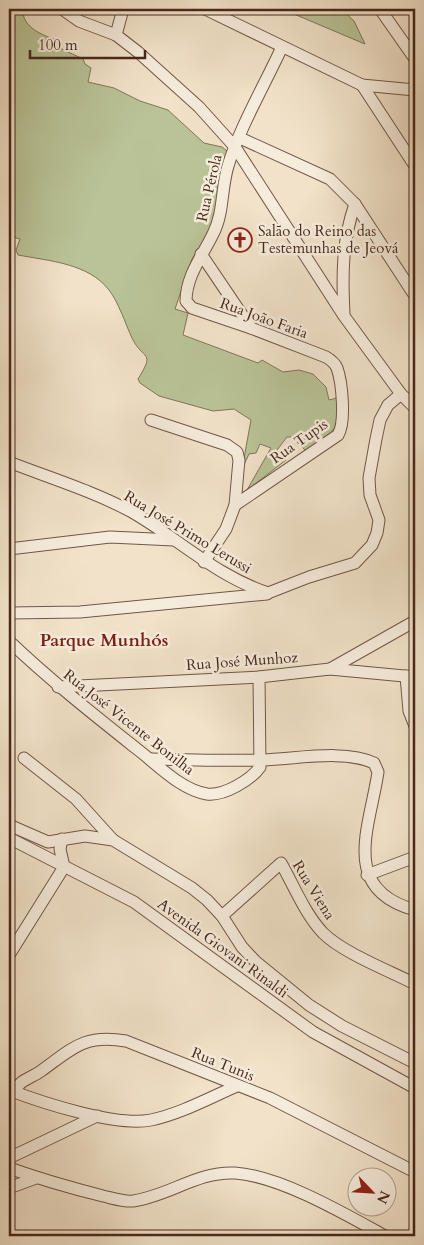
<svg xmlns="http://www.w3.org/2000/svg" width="424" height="1245" viewBox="0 0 424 1245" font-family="Cardo,serif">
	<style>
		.green { fill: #b9c397; stroke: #807659 }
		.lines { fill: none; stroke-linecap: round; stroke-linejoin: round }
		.minor-casing { stroke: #725646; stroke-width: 13 }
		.minor { stroke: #f6ecdc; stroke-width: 11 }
		.labels { text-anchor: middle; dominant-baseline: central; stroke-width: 5; stroke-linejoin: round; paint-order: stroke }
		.street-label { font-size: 15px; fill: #47281b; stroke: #f6ecdc }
		.poi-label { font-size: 15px; fill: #47281b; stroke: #f6ecdc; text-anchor: start }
		.quarter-label { font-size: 18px; font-weight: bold; fill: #7a1f14; stroke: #f6ecdc }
	</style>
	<rect width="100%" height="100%" fill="#f1e2c9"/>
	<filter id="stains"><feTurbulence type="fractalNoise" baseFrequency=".004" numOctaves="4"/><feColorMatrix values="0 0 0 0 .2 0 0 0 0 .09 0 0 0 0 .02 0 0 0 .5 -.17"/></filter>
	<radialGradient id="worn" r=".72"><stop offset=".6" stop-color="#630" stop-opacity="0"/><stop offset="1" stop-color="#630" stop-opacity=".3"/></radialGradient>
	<g class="green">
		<path d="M 9,9 L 22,9 C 24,29 41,34 58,41 L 60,48 L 83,59 L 85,64 L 91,68 L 88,82 L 114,88 L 140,101 L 168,110 L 204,143 L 222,147 L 227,151 L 220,179 L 221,202 L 210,231 L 192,259 L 175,309 L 188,313 L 183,335 L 258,363 L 262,360 L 283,372 L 299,370 L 313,374 L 326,387 L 329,400 L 337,398 C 340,431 333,433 307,452 L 292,437 L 287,437 L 277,450 L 286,460 L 247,490 L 271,448 L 260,444 L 256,453 L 249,454 L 242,469 L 251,420 L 234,409 L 213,411 L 159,396 L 140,383 L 138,379 C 156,350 143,361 132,338 C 125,323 119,303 109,290 C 88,263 49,261 18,255 L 16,250 L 20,239 L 9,236 Z"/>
		<polygon points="282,9 341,9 354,21 365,44"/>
	</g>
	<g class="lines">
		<g class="minor-casing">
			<g id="minor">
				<polyline points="62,9 79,21 116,35 138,52 199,107 235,147 344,316 401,394"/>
				<polyline points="205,9 362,85 415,90"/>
				<polyline points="380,9 415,59"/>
				<polyline points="116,35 123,9"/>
				<polyline points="362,85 415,166"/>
				<polyline points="240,138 330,179 355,204 415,296"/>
				<polyline points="201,254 251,328"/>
				<path d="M 344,314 C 342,275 342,241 355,204"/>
				<polyline points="151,420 227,445 237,452 239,460 235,505 226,529 204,562"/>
				<path d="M 9,462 C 50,478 93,491 132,512 C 179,539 216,576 268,593 L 309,577 L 355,563 L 372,545 L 377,533 L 379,520 L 370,495 L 369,478 L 376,439 L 380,420 L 388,405 L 401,394 L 415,408"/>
				<path d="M 235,505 L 338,435 C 346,422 342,382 337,368 C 335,363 331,360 326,357 L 251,328 L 192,308 L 186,301 C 186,276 203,255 213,234 C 224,213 221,189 228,166 C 239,129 265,84 282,47"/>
				<polyline points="9,549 110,537 174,540"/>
				<polyline points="9,613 80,612 267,594"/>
				<path d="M 9,641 C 50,680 93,714 137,749 C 158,765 181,790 207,794 C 224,796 251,780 260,767 L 259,677"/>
				<polyline points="330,669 415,677"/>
				<polyline points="406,676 409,711 415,726"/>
				<polyline points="58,687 259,677 330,669 415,621"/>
				<polyline points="24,758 76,799 113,840"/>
				<path d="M 151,759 C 188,760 226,761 263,760 C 296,759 345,749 374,763 L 378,772 C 370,827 339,889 415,910"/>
				<polyline points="9,825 48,842 85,836 113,840 192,888 207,900 222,916 242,947 255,961 309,1005 342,1026 415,1063"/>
				<polyline points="9,838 134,902 313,1032 415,1088"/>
				<polyline points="367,875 415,857"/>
				<path d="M 222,916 L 281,863 C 294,886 305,914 323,933 C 343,953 390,971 415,984"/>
				<polyline points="9,955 64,867 60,849 62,839"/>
				<path d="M 9,1090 C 43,1103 117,1127 151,1120 C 180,1114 209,1098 237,1086"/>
				<path d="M 14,1092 C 20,1079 30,1079 41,1071 C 73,1048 84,1034 126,1041 L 270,1098 L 415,1172"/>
				<polyline points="9,1158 97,1116"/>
				<path d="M 9,1168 C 40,1179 71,1188 103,1196 C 112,1198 124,1202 133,1201 C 169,1196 198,1171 235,1173 C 280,1176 345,1214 385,1236"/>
				<polyline points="9,1188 36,1178"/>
			</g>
		</g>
		<use href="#minor" class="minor"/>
	</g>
	<defs>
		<g id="church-ring" transform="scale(1.25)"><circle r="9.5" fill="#f6ecdc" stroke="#8f2418" stroke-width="1.5"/><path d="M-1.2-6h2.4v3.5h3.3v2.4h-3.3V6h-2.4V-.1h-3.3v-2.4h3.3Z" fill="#8f2418"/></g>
	</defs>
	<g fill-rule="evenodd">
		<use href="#church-ring" x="240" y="240"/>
	</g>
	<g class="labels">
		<g class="street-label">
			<text transform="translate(209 188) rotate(-77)">Rua Pérola</text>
			<text transform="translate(264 318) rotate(20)">Rua João Faria</text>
			<text transform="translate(299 441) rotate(-35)">Rua Tupis</text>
			<text transform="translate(188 532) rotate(31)">Rua José Primo Lerussi</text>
			<text transform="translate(242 661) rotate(-4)">Rua José Munhoz</text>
			<text transform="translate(129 722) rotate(38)">Rua José Vicente Bonilha</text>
			<text transform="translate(314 890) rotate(58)">Rua Viena</text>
			<text transform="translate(223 948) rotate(36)">Avenida Giovani Rinaldi</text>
			<text transform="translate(223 1064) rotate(22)">Rua Tunis</text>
		</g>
		<g class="poi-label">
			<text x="258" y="231">Salão do Reino das<tspan x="258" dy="17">Testemunhas de Jeová</tspan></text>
		</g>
		<g class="quarter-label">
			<text x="104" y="640">Parque Munhós</text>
		</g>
	</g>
	<rect width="424" height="1245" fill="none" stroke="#f1e2c9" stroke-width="30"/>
	<rect x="10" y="10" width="404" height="1225" fill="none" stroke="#47281b" stroke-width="2.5"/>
	<rect x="15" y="15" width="394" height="1215" fill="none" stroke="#47281b"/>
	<g transform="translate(372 1192) rotate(115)"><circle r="24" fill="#f6ecdc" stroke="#b09e8f"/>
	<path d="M0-4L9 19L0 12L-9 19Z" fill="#8f2418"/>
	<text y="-8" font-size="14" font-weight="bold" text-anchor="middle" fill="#47281b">N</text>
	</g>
	<path d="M30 50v8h115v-8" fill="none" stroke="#47281b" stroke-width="2.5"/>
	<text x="38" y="50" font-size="15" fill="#47281b" stroke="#f6ecdc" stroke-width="4" paint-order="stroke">100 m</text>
	<rect width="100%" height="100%" filter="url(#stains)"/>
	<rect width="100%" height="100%" fill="url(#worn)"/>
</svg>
